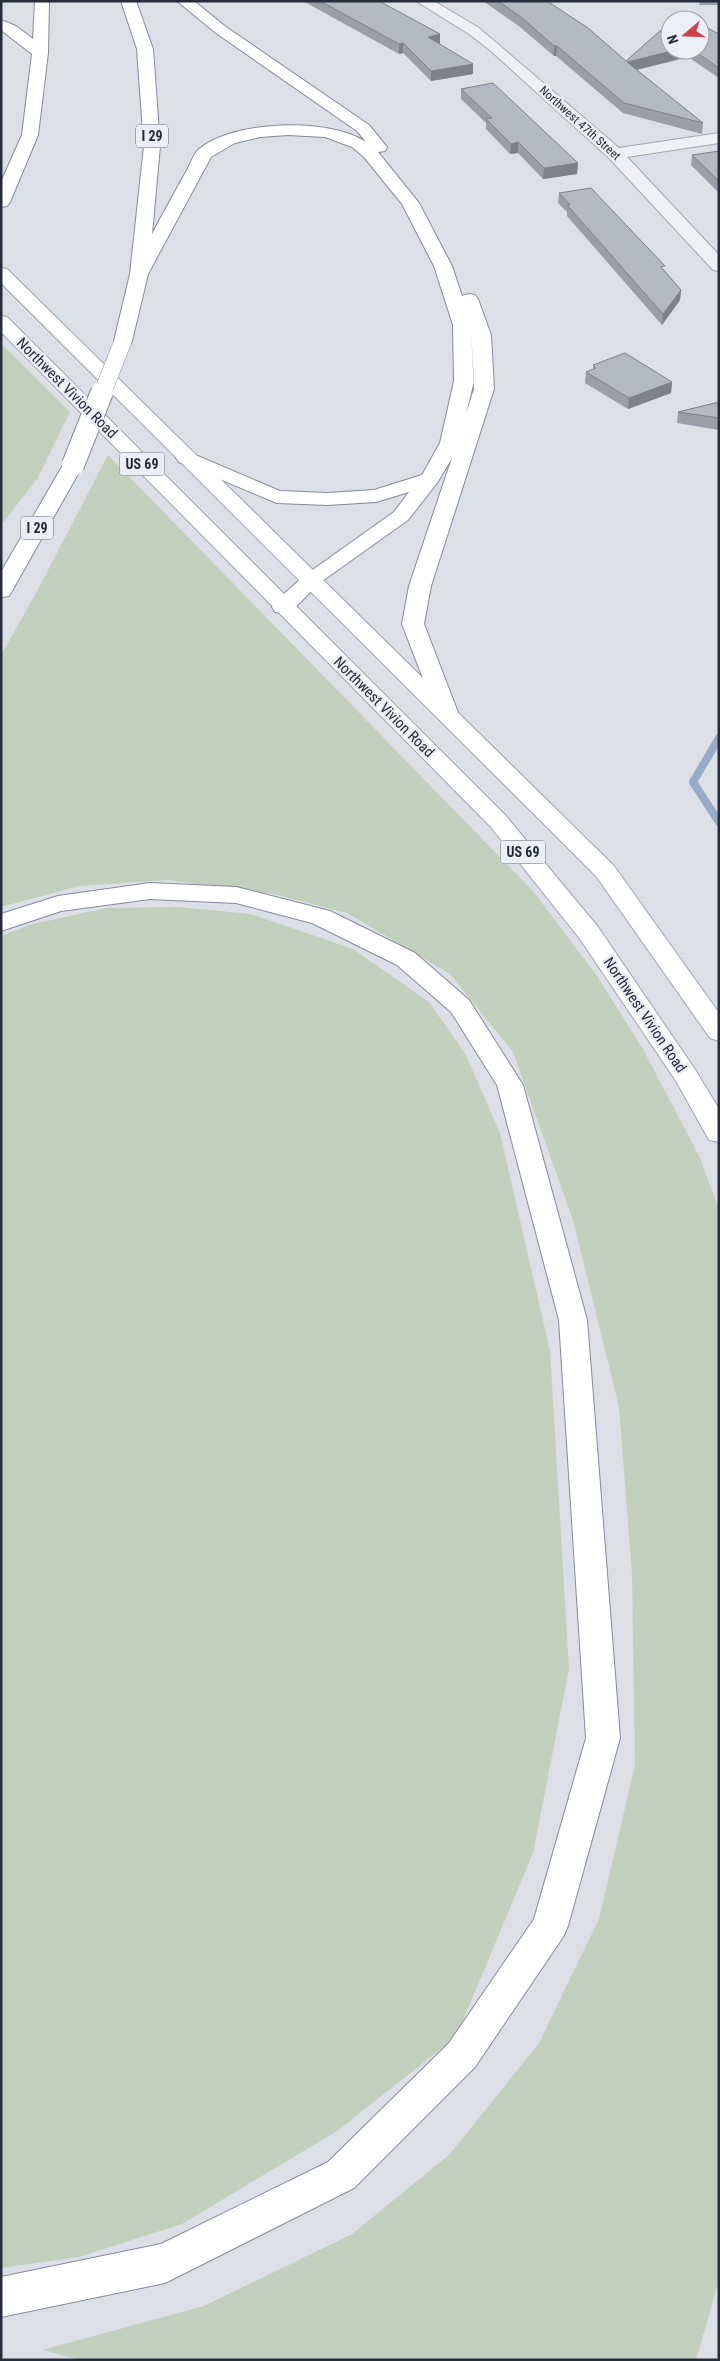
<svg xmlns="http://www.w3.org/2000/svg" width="720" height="2361" viewBox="0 0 720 2361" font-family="'Roboto Condensed',sans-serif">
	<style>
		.green { fill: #c1d0bd }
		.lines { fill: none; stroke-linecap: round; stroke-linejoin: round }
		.stream { stroke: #97aac6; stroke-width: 8 }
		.minor-casing { stroke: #a2a6b0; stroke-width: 2 }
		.primary-casing { stroke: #9ca3b1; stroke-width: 2 }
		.motorway-casing { stroke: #848b9c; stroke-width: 2 }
		.minor { fill: #eff0f4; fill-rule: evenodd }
		.primary { fill: #fff; fill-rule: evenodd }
		.motorway { fill: #fff; fill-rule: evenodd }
		.motorway-bridge-far1-casing { stroke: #848b9c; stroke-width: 18; stroke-linecap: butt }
		.motorway-bridge-casing { stroke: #848b9c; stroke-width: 24; stroke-linecap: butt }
		.motorway-bridge-far1 { stroke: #fff; stroke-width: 17 }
		.motorway-bridge { stroke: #fff; stroke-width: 22 }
		.wall { fill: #9b9ea8 }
		.shaded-wall { fill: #7e8188 }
		.building { fill: #b4b8c3; stroke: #7e8188 }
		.labels { text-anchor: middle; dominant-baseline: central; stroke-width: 5; stroke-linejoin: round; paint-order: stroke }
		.far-street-label { font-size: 12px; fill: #262c3c; stroke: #ebeef4 }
		.shield { fill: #ebeef4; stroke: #616673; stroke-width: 1 }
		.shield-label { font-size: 14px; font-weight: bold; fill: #262c3c }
		.street-label { font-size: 15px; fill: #262c3c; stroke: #ebeef4 }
	</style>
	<rect width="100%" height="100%" fill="#dcdfe6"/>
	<g class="green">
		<polygon points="1,343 70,412 37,479 1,525"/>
		<polygon points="108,455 533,891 597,976 643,1049 700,1158 719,1209 719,2280 696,2360 82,2360 42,2350 204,2306 352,2234 450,2154 539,2043 599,1919 635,1765 632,1574 619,1407 573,1220 513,1052 450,974 347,913 273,894 168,880 79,886 1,907 1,655 36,593"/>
		<polygon points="178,907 251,914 353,949 429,1002 466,1055 500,1133 550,1351 569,1669 533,1853 456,2037 337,2131 182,2224 79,2257 1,2268 1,936 33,924 106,908"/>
	</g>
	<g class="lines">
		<polyline class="stream" points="719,738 693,782 719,822"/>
		<g class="minor-casing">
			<polygon id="minor" points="416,1 434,1 479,28 619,148 719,133 719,143 627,157 719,255 719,271 713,270 609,158 491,51 469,34"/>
		</g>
		<g class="primary-casing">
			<g id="primary">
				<polygon points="1,268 7,269 614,866 719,1013 719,1041 710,1038 596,876 1,283"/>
				<polygon points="1,316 7,317 506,816 598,927 696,1071 719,1109 719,1142 709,1140 676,1081 580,939 490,826 1,332"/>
			</g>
		</g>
		<g class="motorway-casing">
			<g id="motorway">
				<polygon points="35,1 49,1 48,53 38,135 10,202 7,206 1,207 1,182 22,135 32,54 1,30 1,20 16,26 33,39"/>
				<path d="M 121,1 L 136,1 L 153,49 L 160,146 L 152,234 C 163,213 175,192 187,170 C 190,165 193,155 198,150 C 232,120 329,117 366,142 L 357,131 L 216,33 L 177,1 L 194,1 L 226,27 L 369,125 L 387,147 L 385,151 L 378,152 L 419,203 L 452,266 L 462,296 L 469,294 L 475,295 L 478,299 L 491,335 L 494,389 L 431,586 L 424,624 L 459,715 L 456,720 L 448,722 L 440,720 L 437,715 L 402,624 L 409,586 L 452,458 L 437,483 L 408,520 L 318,584 L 291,612 L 283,613 L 275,612 L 272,607 L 275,602 L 304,576 L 394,512 L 409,492 L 376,502 L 327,505 L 277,503 L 179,462 L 176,458 L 179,454 L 186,452 L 193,454 L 280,491 L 327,493 L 374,490 L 422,475 L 440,443 L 454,381 L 453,325 L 434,266 L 402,204 L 364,157 L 352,147 L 325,137 L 288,135 L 260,137 L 235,143 L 211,157 L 148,274 L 132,341 L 130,345 L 116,345 L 114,341 L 130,274 L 144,146 L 137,49 ZM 471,331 L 474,389 L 466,414 L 474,381 Z"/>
				<polygon points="73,459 80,461 83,465 12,591 9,596 1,597 1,572 63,465 66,461"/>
				<polygon points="150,883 236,887 330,911 415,953 469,1000 523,1085 587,1320 620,1738 568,1926 563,1937 475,2067 354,2188 165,2283 1,2317 1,2277 161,2244 328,2162 449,2043 534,1919 586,1738 559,1320 497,1085 451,1012 397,965 312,923 236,903 150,899 61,911 1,931 1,914 58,896"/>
			</g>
		</g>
		<use href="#minor" class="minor"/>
		<use href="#primary" class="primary"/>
		<use href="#motorway" class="motorway"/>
		<g class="motorway-bridge-far1-casing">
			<polyline id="motorway-bridge-far1" points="102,394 123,341"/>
		</g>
		<g class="motorway-bridge-casing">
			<polyline id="motorway-bridge" points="73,465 102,392"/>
		</g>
		<use href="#motorway-bridge-far1" class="motorway-bridge-far1"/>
		<use href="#motorway-bridge" class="motorway-bridge"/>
	</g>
	<g class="wall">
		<polygon points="303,1 379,1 440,44 439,44 473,64 473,74 431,81 403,53 399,54"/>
		<polygon points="483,1 547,1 626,61 670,50 700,50 719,34 719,78 688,57 637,70 703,123 702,134 623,113 556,56 554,56 520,27"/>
		<polygon points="700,1 719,1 719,5 699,5"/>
		<polygon points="461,89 578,163 577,174 543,179 518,153 510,154 486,129 486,123 461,99"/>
		<polygon points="719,151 719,193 691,165 692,155"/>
		<polygon points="559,193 665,271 681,290 680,300 662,325 567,216 567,212 558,203"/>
		<polygon points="593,365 672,382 671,393 628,409 585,383 586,372 593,369"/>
		<polygon points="719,402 719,430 677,423 678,412"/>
	</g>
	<g class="shaded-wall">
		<polygon points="440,34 440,44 428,47 428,37"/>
		<polygon points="403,43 403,53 399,54 399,44"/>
		<polygon points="554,46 557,46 556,56 554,56"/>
		<polygon points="676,50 688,50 688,57 627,72 627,62"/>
		<polygon points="473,64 473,74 431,81 431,71"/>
		<polygon points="518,142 518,153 510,154 511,144"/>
		<polygon points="578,163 577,174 543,179 544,168"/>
		<polygon points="681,290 680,300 662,325 663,314"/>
		<polygon points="672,382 671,393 628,409 629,398"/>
	</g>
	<g class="building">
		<polygon points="320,1 379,1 440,34 428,37 473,64 431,71 403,43 399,44"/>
		<polygon points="498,1 547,1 588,28 626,61 670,22 670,50 676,50 627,62 703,123 624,103 557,46 554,46 521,17"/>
		<polygon points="680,12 694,20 672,20"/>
		<polygon points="700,24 719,34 719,68 693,50 700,50"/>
		<polygon points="493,83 578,163 544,168 518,142 511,144 486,119 492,118 461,89"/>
		<polygon points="719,151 719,181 692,155"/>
		<polygon points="591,188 665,266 661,267 681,290 663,314 567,205 570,205 559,193"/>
		<polygon points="625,353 672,382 629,398 586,372 596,368 593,365"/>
		<polygon points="719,402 719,418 678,412"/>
	</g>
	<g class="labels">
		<g class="far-street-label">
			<text transform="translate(580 123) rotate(42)">Northwest 47th Street</text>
		</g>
		<g class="shield">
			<rect x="136" y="124.5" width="32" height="23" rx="4"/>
			<rect x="119.5" y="452.5" width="45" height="23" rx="4"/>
			<rect x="21" y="516.5" width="32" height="23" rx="4"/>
			<rect x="500.5" y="840.5" width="45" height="23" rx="4"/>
		</g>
		<g class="shield-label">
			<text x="152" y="136">I 29</text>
			<text x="142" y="464">US 69</text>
			<text x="37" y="528">I 29</text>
			<text x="523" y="852">US 69</text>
		</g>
		<g class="street-label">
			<text transform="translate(67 388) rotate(45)">Northwest Vivion Road</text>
			<text transform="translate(384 707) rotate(45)">Northwest Vivion Road</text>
			<text transform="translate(645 1015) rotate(56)">Northwest Vivion Road</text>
		</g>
	</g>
	<rect width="720" height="2361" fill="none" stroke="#262c3c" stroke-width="5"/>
	<g transform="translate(685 35) rotate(251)"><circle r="24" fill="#ebeef4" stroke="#9ca0aa"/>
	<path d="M0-4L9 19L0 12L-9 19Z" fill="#ca424b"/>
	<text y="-8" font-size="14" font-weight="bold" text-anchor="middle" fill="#262c3c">N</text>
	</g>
</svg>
